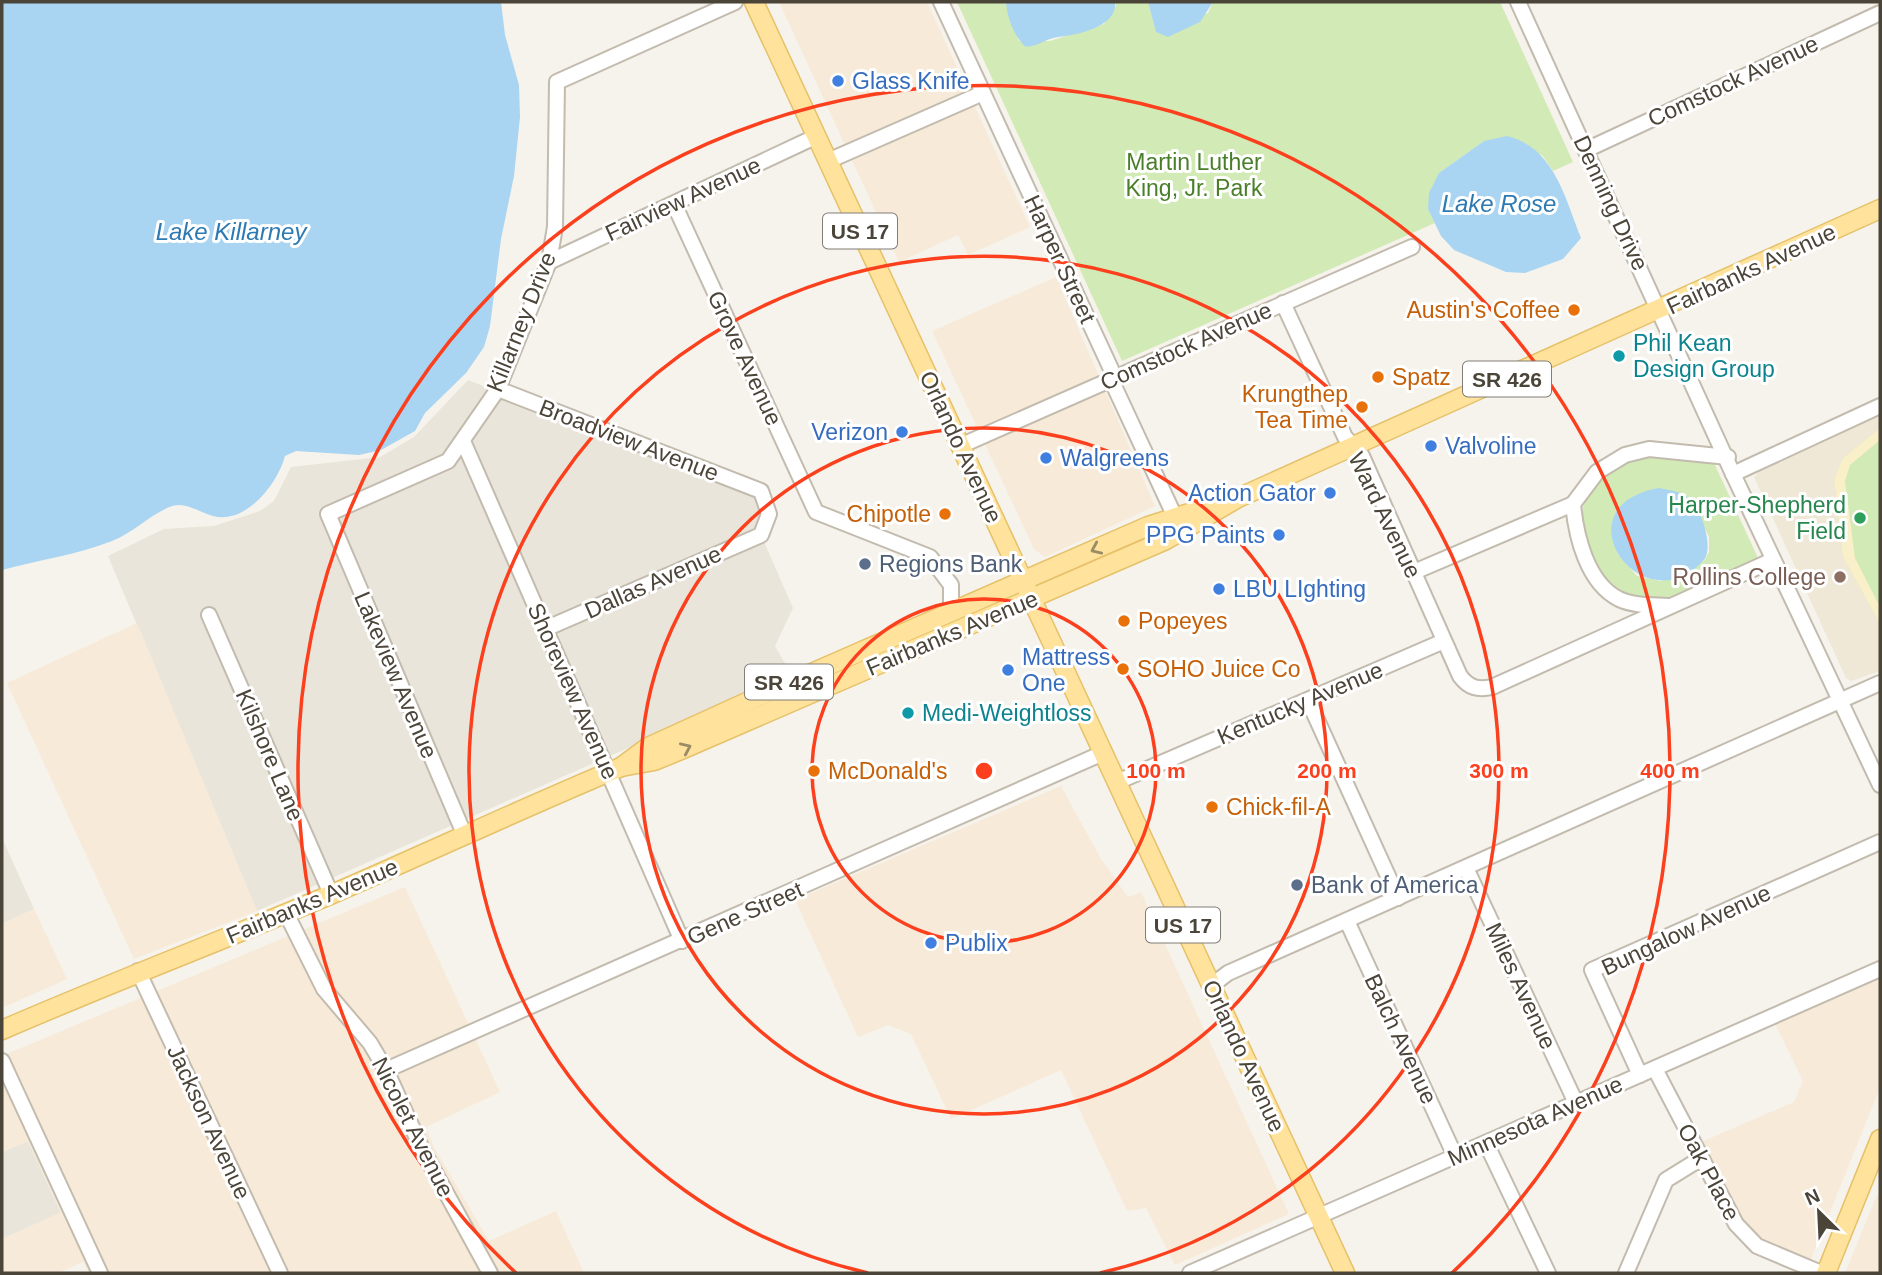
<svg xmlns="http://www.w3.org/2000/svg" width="1882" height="1275" viewBox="0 0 1882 1275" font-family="Helvetica,sans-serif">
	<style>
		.residential { fill: #eae5da }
		.commercial { fill: #f7ead8 }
		.education { fill: #efe8d6 }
		.green { fill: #d2eab5; fill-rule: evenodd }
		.sand { fill: #f9efc9 }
		.water { fill: #a9d4f2 }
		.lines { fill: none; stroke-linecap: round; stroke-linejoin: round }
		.minor-casing { stroke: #c2bbae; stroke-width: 18 }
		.major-casing { stroke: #e6c16a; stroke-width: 21 }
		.minor { stroke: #fff; stroke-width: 14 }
		.major { stroke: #ffe39c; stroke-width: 18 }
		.oneway { stroke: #9c8c66 }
		.ring { fill: none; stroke: #fc3f1d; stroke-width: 3.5 }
		.shop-dot { fill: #3f7fe0; stroke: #fff; stroke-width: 2.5 }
		.food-dot { fill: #e8710a; stroke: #fff; stroke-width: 2.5 }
		.culture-dot { fill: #0f9aa8; stroke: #fff; stroke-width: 2.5 }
		.leisure-dot { fill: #2e9e5b; stroke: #fff; stroke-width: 2.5 }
		.service-dot { fill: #5c6f8a; stroke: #fff; stroke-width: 2.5 }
		.education-dot { fill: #8d6e63; stroke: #fff; stroke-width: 2.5 }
		.labels { text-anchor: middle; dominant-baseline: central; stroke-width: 6; stroke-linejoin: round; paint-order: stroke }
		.shield { fill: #fff; stroke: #817c74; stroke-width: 2 }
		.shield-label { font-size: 21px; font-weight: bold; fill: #4b4439 }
		.shop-label { font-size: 23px; fill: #366cbe; stroke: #fff; text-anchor: start }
		.street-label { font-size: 23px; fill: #4b4439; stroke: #fff }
		.park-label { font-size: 23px; fill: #4a7f2a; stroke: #fff }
		.food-label { font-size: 23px; fill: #c56008; stroke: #fff; text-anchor: start }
		.culture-label { font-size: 23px; fill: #0d838f; stroke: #fff; text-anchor: start }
		.leisure-label { font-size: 23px; fill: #27864d; stroke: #fff; text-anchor: end }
		.service-label { font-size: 23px; fill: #4e5e75; stroke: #fff; text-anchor: start }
		.education-label { font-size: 23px; fill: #785e54; stroke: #fff; text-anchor: end }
		.water-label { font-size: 24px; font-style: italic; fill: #2e7ab2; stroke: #fff }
		.centre { fill: #fc3f1d; stroke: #fff; stroke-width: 3.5 }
		.ring-label { font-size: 21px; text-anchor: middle; font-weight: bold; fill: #fc3f1d; stroke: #fff; stroke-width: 6; stroke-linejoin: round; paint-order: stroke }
	</style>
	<rect width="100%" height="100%" fill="#f6f3ec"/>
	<g class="residential">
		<polygon points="468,380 754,493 762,503 763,515 758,528 793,608 775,646 792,676 257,911 108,556 164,529 214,526 260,511 274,501 291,467 380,457 414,437"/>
		<polygon points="2,838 34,909 2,924"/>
		<polygon points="28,1141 61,1213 2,1239 2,1152"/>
	</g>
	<g class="commercial">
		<polygon points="779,2 927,2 1030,227 968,255 958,235 899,262"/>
		<polygon points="1056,277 1155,506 1045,557 1034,549 932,331"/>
		<polygon points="137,623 257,911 134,959 7,683"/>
		<polygon points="1061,786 1101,859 1128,897 1141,892 1289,1214 1175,1265 1146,1208 1127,1211 1061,1070 951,1119 911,1034 888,1025 858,1037 795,900"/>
		<polygon points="405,887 500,1092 426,1127 434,1147 489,1241 556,1211 584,1273 89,1273 83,1262 58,1273 2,1273 2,1239 61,1212 28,1141 2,1152 2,1056"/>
		<polygon points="34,909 67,979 2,1008 2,924"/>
		<polygon points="1880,977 1880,1088 1811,1259 1754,1238 1742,1228 1699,1143 1794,1102 1803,1081 1775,1024"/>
		<polygon points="1877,1195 1880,1197 1880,1273 1845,1273"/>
	</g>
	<polygon class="education" points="1880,415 1880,671 1851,681 1846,678 1754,477 1761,470"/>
	<g class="green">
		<polygon points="957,2 1006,2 1019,41 1050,41 1104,24 1116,6 1115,2 1148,2 1156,32 1208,13 1213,2 1500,2 1573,162 1553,171 1542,155 1484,141 1439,173 1428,209 1435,223 1122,361"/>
		<polygon points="1880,428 1880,624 1843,557 1834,479 1843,458"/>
		<path d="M 1650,454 L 1714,463 L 1758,558 C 1730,577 1688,600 1654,600 C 1610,600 1571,545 1584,504 C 1592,478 1626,460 1650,454 ZM 1692,500 L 1709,537 L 1709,552 L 1704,561 L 1661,581 L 1637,576 L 1618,554 L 1612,530 Z"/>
	</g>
	<polygon class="sand" points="1880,428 1880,440 1850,465 1845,481 1855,558 1880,607 1880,624 1843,557 1834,479 1843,458"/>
	<g class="water">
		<path d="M 2,2 L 501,2 L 505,35 L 519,85 L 520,117 L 514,176 L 501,239 L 490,326 L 484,347 L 466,373 L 425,413 L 415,431 L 381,450 L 359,455 L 296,451 L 285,456 C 278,483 246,525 213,516 C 197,512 184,499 167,508 C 148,517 132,533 112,541 C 77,555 38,560 2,570 Z"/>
		<path d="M 1006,2 L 1115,2 C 1118,27 1077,35 1058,37 C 1048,38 1038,46 1026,47 C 1014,37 1007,17 1006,2 Z"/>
		<polygon points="1148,2 1213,2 1200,22 1168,37 1156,32"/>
		<path d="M 1507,136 C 1554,147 1565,198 1581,238 L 1563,259 L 1525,273 L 1506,272 L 1454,250 L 1441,236 L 1428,209 L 1429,193 L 1439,173 L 1484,141 Z"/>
		<path d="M 1659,488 C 1669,490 1680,491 1689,498 C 1701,507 1715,549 1703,561 C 1641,627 1557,506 1659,488 Z"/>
	</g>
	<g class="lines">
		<g class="minor-casing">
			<g id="minor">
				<polyline points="941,2 1111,369 1115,388 1175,517"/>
				<polyline points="1518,2 1733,474 1880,785"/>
				<polyline points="1586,150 1880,13"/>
				<polyline points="828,161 983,93"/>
				<polyline points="674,204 816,512 930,557 951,585 951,612"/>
				<polyline points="549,262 817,136"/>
				<path d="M 1283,303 L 1345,437 L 1362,456 L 1460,676 C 1469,688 1478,690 1492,687 L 1773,560"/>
				<polyline points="498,389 761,491 769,514 761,535 545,629"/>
				<polyline points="463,441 682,941"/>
				<polyline points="960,446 1412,247"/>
				<polyline points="1733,474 1880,406"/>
				<path d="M 1573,504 C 1576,536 1587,583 1619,599 C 1634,606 1652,605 1668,606"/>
				<polyline points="1414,572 1573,504 1597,472 1625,455 1649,449 1728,457"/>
				<polyline points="209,615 331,894"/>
				<polyline points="1308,700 1398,898"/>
				<polyline points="1117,782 1444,641"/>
				<polyline points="465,836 328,514 448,461 498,389 549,262 555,227 557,82 735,2"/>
				<polyline points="1466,868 1576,1103"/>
				<polyline points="286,913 324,989 370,1043 386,1070 421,1147 490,1273"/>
				<polyline points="1347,921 1455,1156"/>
				<polyline points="138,971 280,1273"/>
				<polyline points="1211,986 1228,973 1880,683"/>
				<polyline points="2,1061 100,1273"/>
				<polyline points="1655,1069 1736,1224 1757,1246 1821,1273"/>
				<polyline points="386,1070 1103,753"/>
				<polyline points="1640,1075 1592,970 1880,842"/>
				<polyline points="1486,1143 1548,1273"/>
				<polyline points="1190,1273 1880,969"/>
				<polyline points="1626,1273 1666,1180 1700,1159"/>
			</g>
		</g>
		<g class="major-casing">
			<g id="major">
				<polyline points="754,2 1345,1273"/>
				<polyline points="621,767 654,761 681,750 1166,540 1238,498 1880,209"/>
				<path d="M 2,1030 C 110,983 221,941 330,895 C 427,853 523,808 621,767 L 648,747 L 782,686 L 1148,526 L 1208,507"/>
				<polyline points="1826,1273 1880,1139"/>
			</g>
		</g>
		<use href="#minor" class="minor"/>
		<use href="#major" class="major"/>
	</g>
	<defs><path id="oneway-chevron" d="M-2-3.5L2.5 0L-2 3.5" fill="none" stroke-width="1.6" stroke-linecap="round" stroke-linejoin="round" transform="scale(1.75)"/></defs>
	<g class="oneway">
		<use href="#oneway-chevron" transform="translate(1096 549) rotate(156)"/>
		<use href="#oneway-chevron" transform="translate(686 748) rotate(-24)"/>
	</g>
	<g class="ring">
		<circle cx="984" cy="771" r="172"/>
		<circle cx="984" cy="771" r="343"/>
		<path d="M868 1273A515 515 0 1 1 1100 1273"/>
		<path d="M516 1273A686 686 0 1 1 1452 1273"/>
	</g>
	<g class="shop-dot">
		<circle cx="838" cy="81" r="7"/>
		<circle cx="902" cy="432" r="7"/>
		<circle cx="1431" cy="446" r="7"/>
		<circle cx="1046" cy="458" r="7"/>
		<circle cx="1330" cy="493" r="7"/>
		<circle cx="1279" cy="535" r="7"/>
		<circle cx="1219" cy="589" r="7"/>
		<circle cx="1008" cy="670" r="7"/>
		<circle cx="931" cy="943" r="7"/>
	</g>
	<g class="food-dot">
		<circle cx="1574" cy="310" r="7"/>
		<circle cx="1378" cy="377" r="7"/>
		<circle cx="1362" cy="407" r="7"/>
		<circle cx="945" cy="514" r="7"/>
		<circle cx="1124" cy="621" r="7"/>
		<circle cx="1123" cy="669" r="7"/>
		<circle cx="814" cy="771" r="7"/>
		<circle cx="1212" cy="807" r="7"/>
	</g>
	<g class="culture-dot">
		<circle cx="1619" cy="356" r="7"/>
		<circle cx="908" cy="713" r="7"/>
	</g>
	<circle class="leisure-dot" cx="1860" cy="518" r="7"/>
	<g class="service-dot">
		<circle cx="865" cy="564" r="7"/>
		<circle cx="1297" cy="885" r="7"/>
	</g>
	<circle class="education-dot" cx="1840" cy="577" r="7"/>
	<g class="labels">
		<g class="shield">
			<rect x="823" y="213.5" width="74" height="35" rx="5"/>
			<rect x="1463" y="361.5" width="88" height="35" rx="5"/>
			<rect x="745" y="664.5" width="88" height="35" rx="5"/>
			<rect x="1146" y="907.5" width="74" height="35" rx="5"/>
		</g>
		<g class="shield-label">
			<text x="860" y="231">US 17</text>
			<text x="1507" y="379">SR 426</text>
			<text x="789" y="682">SR 426</text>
			<text x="1183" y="925">US 17</text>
		</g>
		<g class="shop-label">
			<text x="852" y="81">Glass Knife</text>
			<text x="888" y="432" text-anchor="end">Verizon</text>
			<text x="1445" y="446">Valvoline</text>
			<text x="1060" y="458">Walgreens</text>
			<text x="1316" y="493" text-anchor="end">Action Gator</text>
			<text x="1265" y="535" text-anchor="end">PPG Paints</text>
			<text x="1233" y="589">LBU LIghting</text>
			<text x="1022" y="657">Mattress<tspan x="1022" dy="26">One</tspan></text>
			<text x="945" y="943">Publix</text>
		</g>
		<g class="street-label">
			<text transform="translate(1733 81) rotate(-25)">Comstock Avenue</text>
			<text transform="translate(683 199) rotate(-25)">Fairview Avenue</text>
			<text transform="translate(1611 203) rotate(65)">Denning Drive</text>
			<text transform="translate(1060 259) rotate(65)">Harper Street</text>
			<text transform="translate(1751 269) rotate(-25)">Fairbanks Avenue</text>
			<text transform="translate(521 322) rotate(-68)">Killarney Drive</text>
			<text transform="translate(1186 346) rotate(-24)">Comstock Avenue</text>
			<text transform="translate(745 358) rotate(65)">Grove Avenue</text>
			<text transform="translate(629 440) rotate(21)">Broadview Avenue</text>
			<text transform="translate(961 447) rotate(65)">Orlando Avenue</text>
			<text transform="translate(1385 515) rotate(64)">Ward Avenue</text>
			<text transform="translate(653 582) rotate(-24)">Dallas Avenue</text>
			<text transform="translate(952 633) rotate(-23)">Fairbanks Avenue</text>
			<text transform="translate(396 675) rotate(67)">Lakeview Avenue</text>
			<text transform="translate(573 691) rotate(66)">Shoreview Avenue</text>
			<text transform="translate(1300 703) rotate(-23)">Kentucky Avenue</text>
			<text transform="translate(270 755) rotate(67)">Kilshore Lane</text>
			<text transform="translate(312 901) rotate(-23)">Fairbanks Avenue</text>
			<text transform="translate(745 913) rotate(-24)">Gene Street</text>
			<text transform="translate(1686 930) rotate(-25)">Bungalow Avenue</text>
			<text transform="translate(1521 986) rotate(65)">Miles Avenue</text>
			<text transform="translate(1401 1039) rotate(65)">Balch Avenue</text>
			<text transform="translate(1244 1056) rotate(65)">Orlando Avenue</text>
			<text transform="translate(1535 1121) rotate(-24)">Minnesota Avenue</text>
			<text transform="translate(209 1122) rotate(65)">Jackson Avenue</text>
			<text transform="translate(413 1127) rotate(63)">Nicolet Avenue</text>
			<text transform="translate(1709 1172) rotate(62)">Oak Place</text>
		</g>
		<g class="park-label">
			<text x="1194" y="162">Martin Luther<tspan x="1194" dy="26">King, Jr. Park</tspan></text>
		</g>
		<g class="food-label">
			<text x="1560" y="310" text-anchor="end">Austin's Coffee</text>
			<text x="1392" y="377">Spatz</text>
			<text x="1348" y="394" text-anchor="end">Krungthep<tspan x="1348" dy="26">Tea Time</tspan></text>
			<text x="931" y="514" text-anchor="end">Chipotle</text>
			<text x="1138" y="621">Popeyes</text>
			<text x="1137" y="669">SOHO Juice Co</text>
			<text x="828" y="771">McDonald's</text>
			<text x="1226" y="807">Chick-fil-A</text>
		</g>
		<g class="culture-label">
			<text x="1633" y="343">Phil Kean<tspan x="1633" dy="26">Design Group</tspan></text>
			<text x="922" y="713">Medi-Weightloss</text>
		</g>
		<g class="leisure-label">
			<text x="1846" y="505">Harper-Shepherd<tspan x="1846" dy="26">Field</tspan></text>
		</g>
		<g class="service-label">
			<text x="879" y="564">Regions Bank</text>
			<text x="1311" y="885">Bank of America</text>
		</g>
		<g class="education-label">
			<text x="1826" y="577">Rollins College</text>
		</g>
		<g class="water-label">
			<text x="1499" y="203">Lake Rose</text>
			<text x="231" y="231">Lake Killarney</text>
		</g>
	</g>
	<circle cx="984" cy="771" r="10" class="centre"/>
	<g class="ring-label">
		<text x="1156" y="778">100 m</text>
		<text x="1327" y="778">200 m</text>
		<text x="1499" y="778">300 m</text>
		<text x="1670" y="778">400 m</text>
	</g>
	<rect width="1882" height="1275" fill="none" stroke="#4b4439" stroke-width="7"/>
	<g transform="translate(1819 1212) rotate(336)" stroke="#ffffff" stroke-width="5" paint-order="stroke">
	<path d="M0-5L12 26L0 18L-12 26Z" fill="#4b4439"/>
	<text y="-10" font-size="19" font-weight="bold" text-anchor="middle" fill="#4b4439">N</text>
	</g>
</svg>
